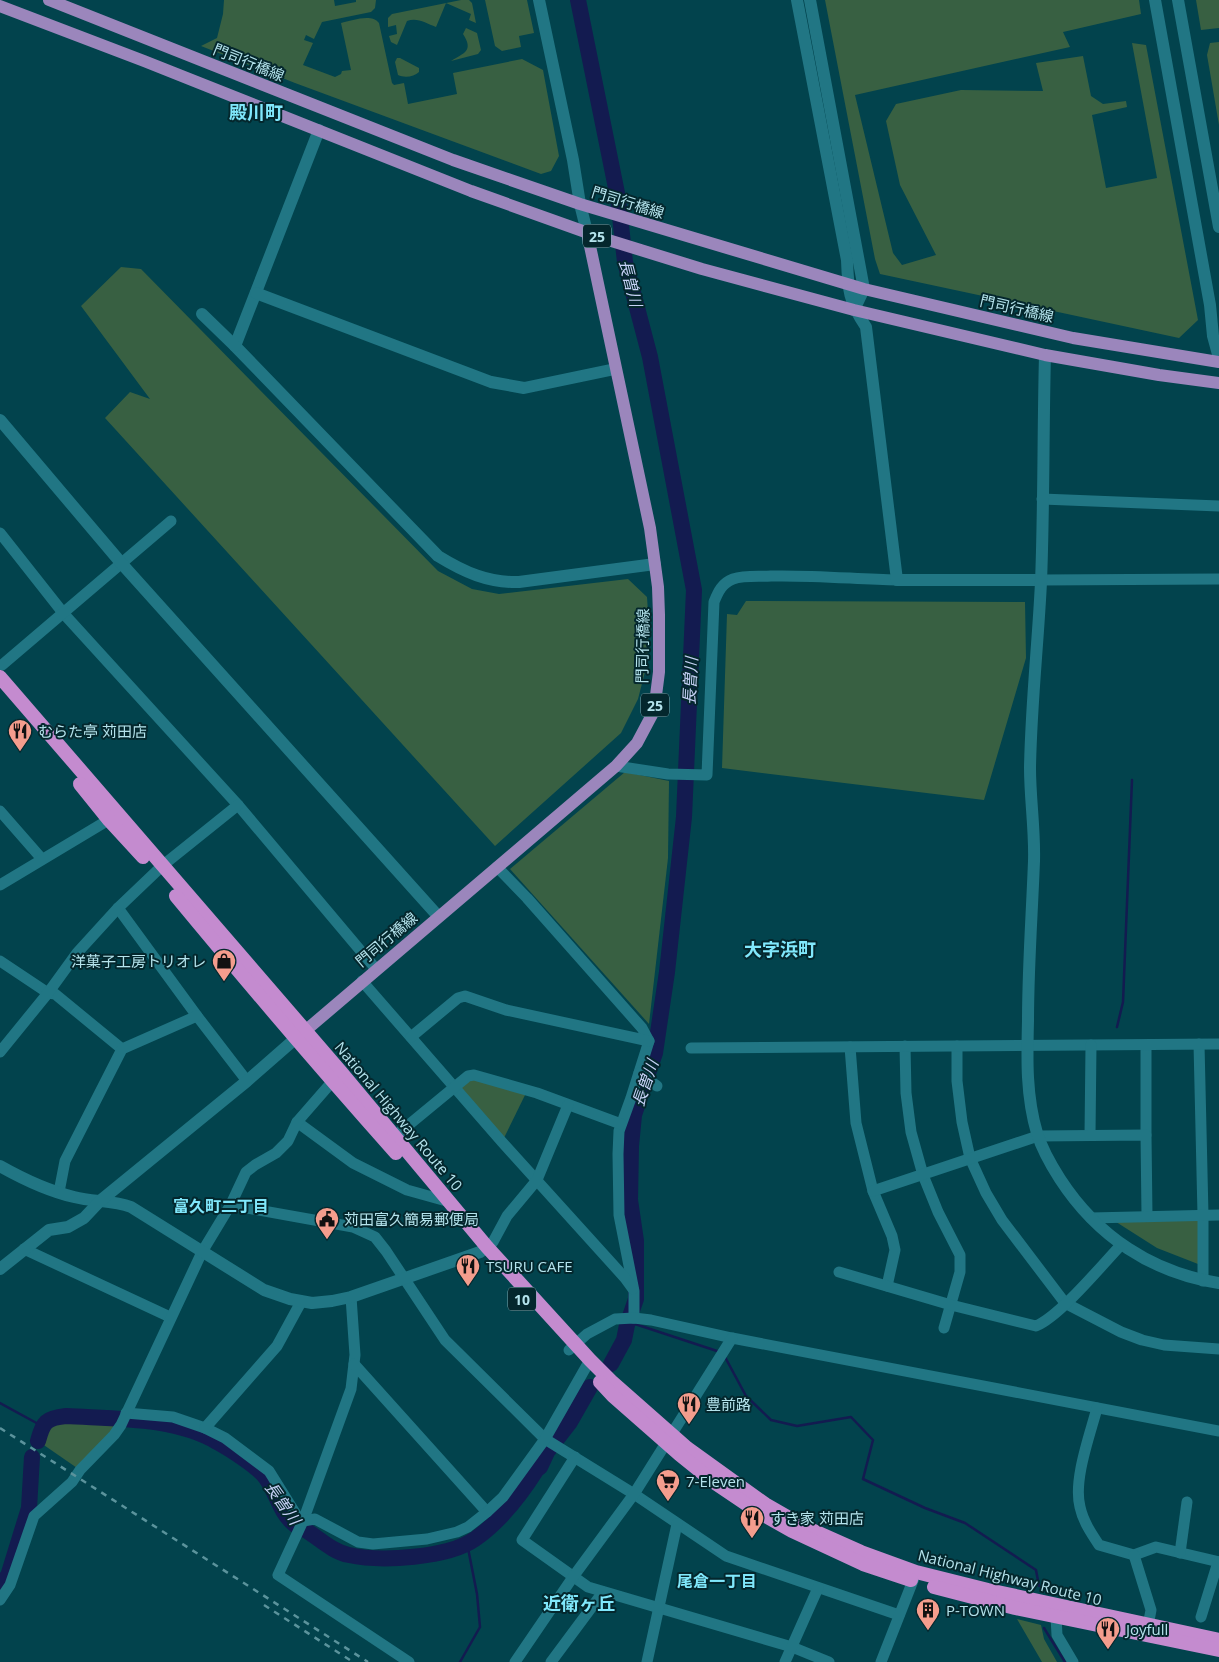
<svg xmlns="http://www.w3.org/2000/svg" width="1219" height="1662" viewBox="0 0 1219 1662" font-family="'Open Sans','Noto Sans JP',sans-serif">
	<style>
		.green { fill: #386042 }
		.lines { fill: none; stroke-linecap: round; stroke-linejoin: round }
		.stream { stroke: #131b50; stroke-width: 2.5 }
		.river { stroke: #131b50; stroke-width: 16 }
		.minor { stroke: #217684; stroke-width: 11 }
		.tertiary { stroke: #217684; stroke-width: 12 }
		.primary { stroke: #9b86bc; stroke-width: 12 }
		.trunk { stroke: #c48bcf; stroke-width: 14 }
		.rail { stroke: #5b939c; stroke-width: 2.5; stroke-dasharray: 6 6; stroke-linecap: butt }
		.labels { text-anchor: middle; dominant-baseline: central; stroke-width: 4; stroke-linejoin: round; paint-order: stroke }
		.shield { fill: #04272d; stroke: #7fabb3; stroke-width: 1 }
		.shield-label { font-size: 14px; font-weight: bold; fill: #b4e3ec }
		.street-label { font-size: 15px; fill: #b4e3ec; stroke: #04272d }
		.poi-label { font-size: 15px; fill: #b4e3ec; stroke: #04272d; text-anchor: start }
		.water-label { font-size: 16px; font-style: italic; fill: #c6d1f5; stroke: #04272d }
		.neighbourhood-label { font-size: 16px; font-weight: bold; fill: #80e8fc; stroke: #04272d }
		.quarter-label { font-size: 18px; font-weight: bold; fill: #80e8fc; stroke: #04272d }
	</style>
	<rect width="100%" height="100%" fill="#02434d"/>
	<g class="green">
		<path d="M 224,0 L 334,0 L 335,6 L 356,2 L 356,0 L 376,0 L 375,8 L 371,12 L 322,22 L 314,39 L 306,35 L 304,40 L 313,43 L 303,65 L 335,77 L 341,74 L 342,71 L 351,70 L 341,23 C 352,21 371,13 379,23 L 392,83 L 394,85 L 404,83 L 408,104 L 457,94 L 453,73 L 522,59 L 543,70 L 559,156 L 551,171 L 541,174 L 295,83 L 201,46 L 217,38 L 223,14 Z"/>
		<path d="M 461,0 L 469,0 L 472,3 L 476,23 L 469,20 L 471,14 L 446,3 L 436,27 C 426,23 417,17 407,21 L 397,45 L 391,42 L 389,36 L 397,34 L 396,25 L 388,27 L 388,18 L 392,14 Z"/>
		<polygon points="485,0 527,0 534,33 519,36 521,47 502,51 495,46"/>
		<polygon points="825,0 1139,0 1141,14 1063,32 1070,47 855,95 893,253 902,265 936,255 900,185 886,121 896,104 961,90 1043,91 1036,63 1083,56 1091,96 1103,104 1126,101 1127,107 1092,115 1106,188 1157,178 1132,43 1146,45 1198,320 1179,338 880,274 875,259"/>
		<polygon points="1196,0 1219,0 1219,28 1201,30"/>
		<path d="M 466,28 L 477,33 L 481,50 L 478,54 L 451,61 C 464,53 474,51 463,34 Z"/>
		<polygon points="1219,42 1219,125 1207,55 1210,43"/>
		<path d="M 397,58 L 400,58 L 419,68 L 419,72 C 414,77 404,78 398,75 L 395,62 Z"/>
		<polygon points="121,267 141,269 438,571 472,589 499,594 628,579 647,597 649,627 647,664 638,699 621,733 495,846 105,418 130,392 150,399 81,306"/>
		<polygon points="746,601 1025,602 1026,658 984,800 722,768 727,614 737,615"/>
		<polygon points="625,772 669,781 668,858 649,1024 510,869"/>
		<polygon points="468,1076 527,1091 502,1142 456,1087"/>
		<polygon points="1201,1212 1198,1264 1157,1248 1113,1220"/>
		<path d="M 66,1416 L 123,1419 L 80,1470 L 38,1441 C 43,1422 45,1418 66,1416 Z"/>
		<polygon points="1017,1619 1041,1625 1044,1639 1057,1662 1042,1662"/>
	</g>
	<g class="lines">
		<g class="stream">
			<polyline points="1117,1027 1123,1002 1132,780"/>
			<polyline points="632,1323 720,1352"/>
			<polyline points="725,1357 746,1396 771,1420 797,1426 851,1417 873,1440 863,1479 925,1508 965,1523 1036,1570 1039,1586"/>
			<polyline points="0,1403 42,1426"/>
			<polyline points="1044,1628 1065,1662"/>
			<polyline points="460,1662 480,1627 477,1594 467,1543"/>
		</g>
		<g class="river">
			<polyline points="578,0 618,198 625,262 650,357 694,590 684,817 667,972 655,1053 634,1115 631,1146 630,1200 636,1241 636,1299 627,1325 624,1340 611,1364"/>
			<path d="M 38,1441 C 43,1422 46,1418 66,1416 C 115,1419 174,1417 217,1442 C 230,1449 258,1467 266,1478 C 276,1492 280,1512 293,1523 C 297,1527 302,1528 307,1531 C 320,1539 333,1552 349,1555 C 381,1562 448,1558 475,1539 C 501,1521 520,1496 537,1469 L 540,1467 L 547,1452 L 546,1453 L 570,1422 L 590,1387"/>
			<polyline points="0,1584 8,1576 29,1508 32,1457"/>
		</g>
		<g class="minor">
			<polyline points="1042,499 1219,506"/>
			<polyline points="0,533 64,614 238,805 376,969"/>
			<polyline points="1041,580 1219,579"/>
			<polyline points="0,665 2,665 171,521"/>
			<path d="M 616,766 L 668,774 L 707,775 L 714,602 C 718,592 722,583 733,579 C 745,575 759,577 771,576 C 813,575 855,579 897,580"/>
			<polyline points="0,811 42,859"/>
			<polyline points="497,867 527,898 642,1028 649,1041 631,1098 619,1131 618,1154 619,1215 634,1291 634,1318"/>
			<polyline points="0,885 115,816"/>
			<polyline points="118,908 197,1016 247,1081"/>
			<polyline points="0,961 48,993 55,994 122,1049"/>
			<polyline points="362,981 502,1142 625,1278 633,1289"/>
			<polyline points="411,1037 458,998 465,996 506,1010 649,1041"/>
			<polyline points="1199,1044 1203,1215 1203,1281"/>
			<polyline points="1146,1045 1146,1135"/>
			<polyline points="905,1046 906,1093 911,1132 923,1175 938,1212 960,1255 960,1272 944,1328"/>
			<polyline points="957,1046 957,1081 962,1122 970,1158 986,1193 1002,1220 1065,1303 1121,1332 1142,1340 1164,1345 1219,1349"/>
			<polyline points="850,1047 856,1123 873,1191 892,1236 895,1250 887,1286"/>
			<polyline points="691,1048 1219,1044"/>
			<polyline points="0,1052 48,993 77,953 118,908 162,866 238,805"/>
			<polyline points="639,1073 657,1086"/>
			<polyline points="297,1122 353,1163 407,1190 450,1202"/>
			<polyline points="1090,1135 1091,1045"/>
			<polyline points="394,1137 468,1076 474,1075 537,1093 621,1124"/>
			<polyline points="873,1191 1038,1136 1146,1135 1147,1216"/>
			<polyline points="59,1192 65,1161 122,1049 197,1016"/>
			<polyline points="231,1204 236,1206 353,1227 375,1237 386,1251 445,1340 545,1439 634,1494 726,1556 899,1615"/>
			<polyline points="1091,1218 1219,1215"/>
			<polyline points="487,1247 493,1242 507,1216 537,1180 568,1105"/>
			<polyline points="24,1249 170,1317"/>
			<path d="M 839,1272 L 951,1305 L 1036,1326 C 1060,1316 1101,1266 1121,1245"/>
			<polyline points="351,1297 355,1355 351,1389 303,1521 278,1575 409,1662"/>
			<polyline points="569,1350 587,1334 615,1319 634,1318 651,1320 732,1338 1219,1431"/>
			<polyline points="354,1364 487,1512"/>
			<path d="M 1097,1408 C 1090,1435 1073,1480 1080,1507 C 1083,1521 1091,1533 1099,1545 L 1134,1555 L 1156,1547 L 1219,1562"/>
			<polyline points="126,1413 173,1417 205,1428 225,1438 269,1471 297,1516 303,1521 315,1519 358,1542 373,1544 427,1539 457,1532 468,1527 487,1512 503,1497 545,1439 590,1360"/>
			<polyline points="205,1428 277,1346 301,1302"/>
			<polyline points="575,1457 522,1540 588,1587 792,1647 829,1662"/>
			<polyline points="1180,1553 1187,1502"/>
			<polyline points="1134,1555 1151,1610 1148,1626"/>
			<polyline points="0,1600 10,1585 34,1516 72,1482 80,1470 114,1435 121,1425 202,1252 231,1204 246,1172 255,1165 276,1153 288,1141 297,1122 338,1075"/>
			<polyline points="1051,1610 1056,1617 1057,1635 1073,1662"/>
			<polyline points="1201,1617 1218,1562"/>
			<polyline points="515,1662 573,1577 634,1494 732,1338"/>
			<polyline points="551,1662 603,1592"/>
			<polyline points="647,1662 677,1524"/>
			<polyline points="785,1662 818,1588"/>
			<polyline points="881,1662 916,1573"/>
		</g>
		<g class="tertiary">
			<polyline points="539,0 573,160 580,204 587,232"/>
			<path d="M 797,0 L 847,260 C 848,290 849,302 866,327 L 897,580 L 1041,580"/>
			<polyline points="810,0 864,289 854,310"/>
			<polyline points="1155,0 1210,305 1213,336 1219,358"/>
			<polyline points="1178,0 1219,227"/>
			<path d="M 319,130 L 235,346 L 438,556 C 464,572 488,583 519,582 L 655,564"/>
			<polyline points="256,293 491,382 524,388 615,369"/>
			<polyline points="202,314 235,346"/>
			<path d="M 1045,355 C 1043,430 1044,506 1041,582 C 1038,644 1031,706 1030,768 C 1030,799 1035,830 1034,861 C 1032,914 1028,967 1028,1021 C 1027,1059 1026,1096 1037,1133 C 1042,1149 1051,1165 1060,1179 C 1097,1236 1152,1273 1219,1283"/>
			<polyline points="0,420 122,564 438,916"/>
			<path d="M 0,1166 C 23,1179 49,1191 74,1197 C 93,1202 113,1200 131,1207 L 264,1290 L 290,1299 L 312,1303 L 332,1301 L 351,1297 L 480,1252 L 487,1247"/>
			<polyline points="0,1269 49,1230 68,1227 84,1218 100,1201 247,1081 303,1032"/>
		</g>
		<g class="primary">
			<polyline points="49,0 453,160 580,204 864,289 1073,338 1219,362"/>
			<polyline points="0,6 144,61 471,191 605,239 702,269 854,310 1045,355 1159,375 1219,383"/>
			<polyline points="305,1031 616,766 637,743 654,711 659,672 659,615 658,587 650,528 587,232"/>
		</g>
		<g class="trunk">
			<polyline points="0,677 341,1072 487,1247 590,1360 611,1381 687,1448 765,1504 805,1527 861,1552 916,1572 988,1590 1219,1640"/>
			<polyline points="80,784 109,820 143,857"/>
			<path d="M 176,896 C 248,983 321,1069 396,1153"/>
			<polyline points="600,1382 613,1396 679,1454 715,1483 755,1510 792,1531 863,1564 911,1580"/>
			<polyline points="934,1587 1015,1608 1219,1650"/>
		</g>
		<g class="rail">
			<polyline points="0,1428 368,1662"/>
			<polyline points="264,1605 353,1662"/>
		</g>
	</g>
	<defs>
		<g id="restaurant-pin" transform="scale(1.25)"><path d="M0 17L-7.5 6A9.5 9.5 0 1 1 7.5 6Z" fill="#f49d8d" stroke="#04272d"/><path d="M-5-6h1v4h1v-4h1v4h1v-4h1v5L-1.5 .5V6h-2V.5L-5-1ZM5-6V6H3V1.5H1.5Q1.5-4 5-6Z" fill="#111"/></g>
		<g id="shop-pin" transform="scale(1.25)"><path d="M0 17L-7.5 6A9.5 9.5 0 1 1 7.5 6Z" fill="#f49d8d" stroke="#04272d"/><path d="M-5-2.5h2.3a2.7 3.5 0 0 1 5.4 0H5L5.5 6h-11ZM-1.5-2.5h3a1.5 2.3 0 0 0-3 0Z" fill="#111"/></g>
		<g id="civic-pin" transform="scale(1.25)"><path d="M0 17L-7.5 6A9.5 9.5 0 1 1 7.5 6Z" fill="#f49d8d" stroke="#04272d"/><path d="M-.6-6.5H3V-4.5H.6V-3L4-1V1h2V6H-6V1h2V-1L-.6-3ZM-1.2 2.5V6h2.4V2.5Z" fill="#111"/></g>
		<g id="supermarket-pin" transform="scale(1.25)"><path d="M0 17L-7.5 6A9.5 9.5 0 1 1 7.5 6Z" fill="#f49d8d" stroke="#04272d"/><path d="M-6-5.5h2.5l.6 2H6L4.5 2H-2.5L-4.4-4H-6ZM-1.5 3.2a1.3 1.3 0 1 0 .1 0ZM3 3.2a1.3 1.3 0 1 0 .1 0Z" fill="#111"/></g>
		<g id="building-pin" transform="scale(1.25)"><path d="M0 17L-7.5 6A9.5 9.5 0 1 1 7.5 6Z" fill="#f49d8d" stroke="#04272d"/><path d="M-4-6H4V6H1V3H-1V6H-4ZM-2.5-4.3h1.7v1.8h-1.7ZM.8-4.3h1.7v1.8H.8ZM-2.5-1h1.7V.8h-1.7ZM.8-1h1.7V.8H.8Z" fill="#111"/></g>
	</defs>
	<g fill-rule="evenodd">
		<use href="#restaurant-pin" x="20" y="731"/>
		<use href="#shop-pin" x="224" y="961"/>
		<use href="#civic-pin" x="327" y="1219"/>
		<use href="#restaurant-pin" x="468" y="1266"/>
		<use href="#restaurant-pin" x="689" y="1404"/>
		<use href="#supermarket-pin" x="668" y="1481"/>
		<use href="#restaurant-pin" x="752" y="1518"/>
		<use href="#building-pin" x="928" y="1610"/>
		<use href="#restaurant-pin" x="1108" y="1629"/>
	</g>
	<g class="labels">
		<g class="shield">
			<rect x="583" y="224.5" width="28" height="23" rx="4"/>
			<rect x="641" y="693.5" width="28" height="23" rx="4"/>
			<rect x="508" y="1287.5" width="28" height="23" rx="4"/>
		</g>
		<g class="shield-label">
			<text x="597" y="236">25</text>
			<text x="655" y="705">25</text>
			<text x="522" y="1299">10</text>
		</g>
		<g class="street-label">
			<text transform="translate(249 62) rotate(22)">門司行橋線</text>
			<text transform="translate(628 202) rotate(17)">門司行橋線</text>
			<text transform="translate(1017 308) rotate(13)">門司行橋線</text>
			<text transform="translate(642 646) rotate(-89)">門司行橋線</text>
			<text transform="translate(386 939) rotate(-40)">門司行橋線</text>
			<text transform="translate(399 1116) rotate(50)">National Highway Route 10</text>
			<text transform="translate(1010 1577) rotate(14)">National Highway Route 10</text>
		</g>
		<g class="poi-label">
			<text x="38" y="731">むらた亭 苅田店</text>
			<text x="206" y="961" text-anchor="end">洋菓子工房トリオレ</text>
			<text x="344" y="1219">苅田富久簡易郵便局</text>
			<text x="486" y="1266">TSURU CAFE</text>
			<text x="706" y="1404">豊前路</text>
			<text x="686" y="1481">7-Eleven</text>
			<text x="770" y="1518">すき家 苅田店</text>
			<text x="946" y="1610">P-TOWN</text>
			<text x="1126" y="1629">Joyfull</text>
		</g>
		<g class="water-label">
			<text transform="translate(631 283) rotate(76)">長曽川</text>
			<text transform="translate(690 681) rotate(-87)">長曽川</text>
			<text transform="translate(645 1083) rotate(-71)">長曽川</text>
			<text transform="translate(283 1503) rotate(55)">長曽川</text>
		</g>
		<g class="neighbourhood-label">
			<text x="221" y="1206">富久町二丁目</text>
			<text x="717" y="1581">尾倉一丁目</text>
		</g>
		<g class="quarter-label">
			<text x="256" y="112">殿川町</text>
			<text x="780" y="949">大字浜町</text>
			<text x="579" y="1603">近衛ヶ丘</text>
		</g>
	</g>
</svg>
